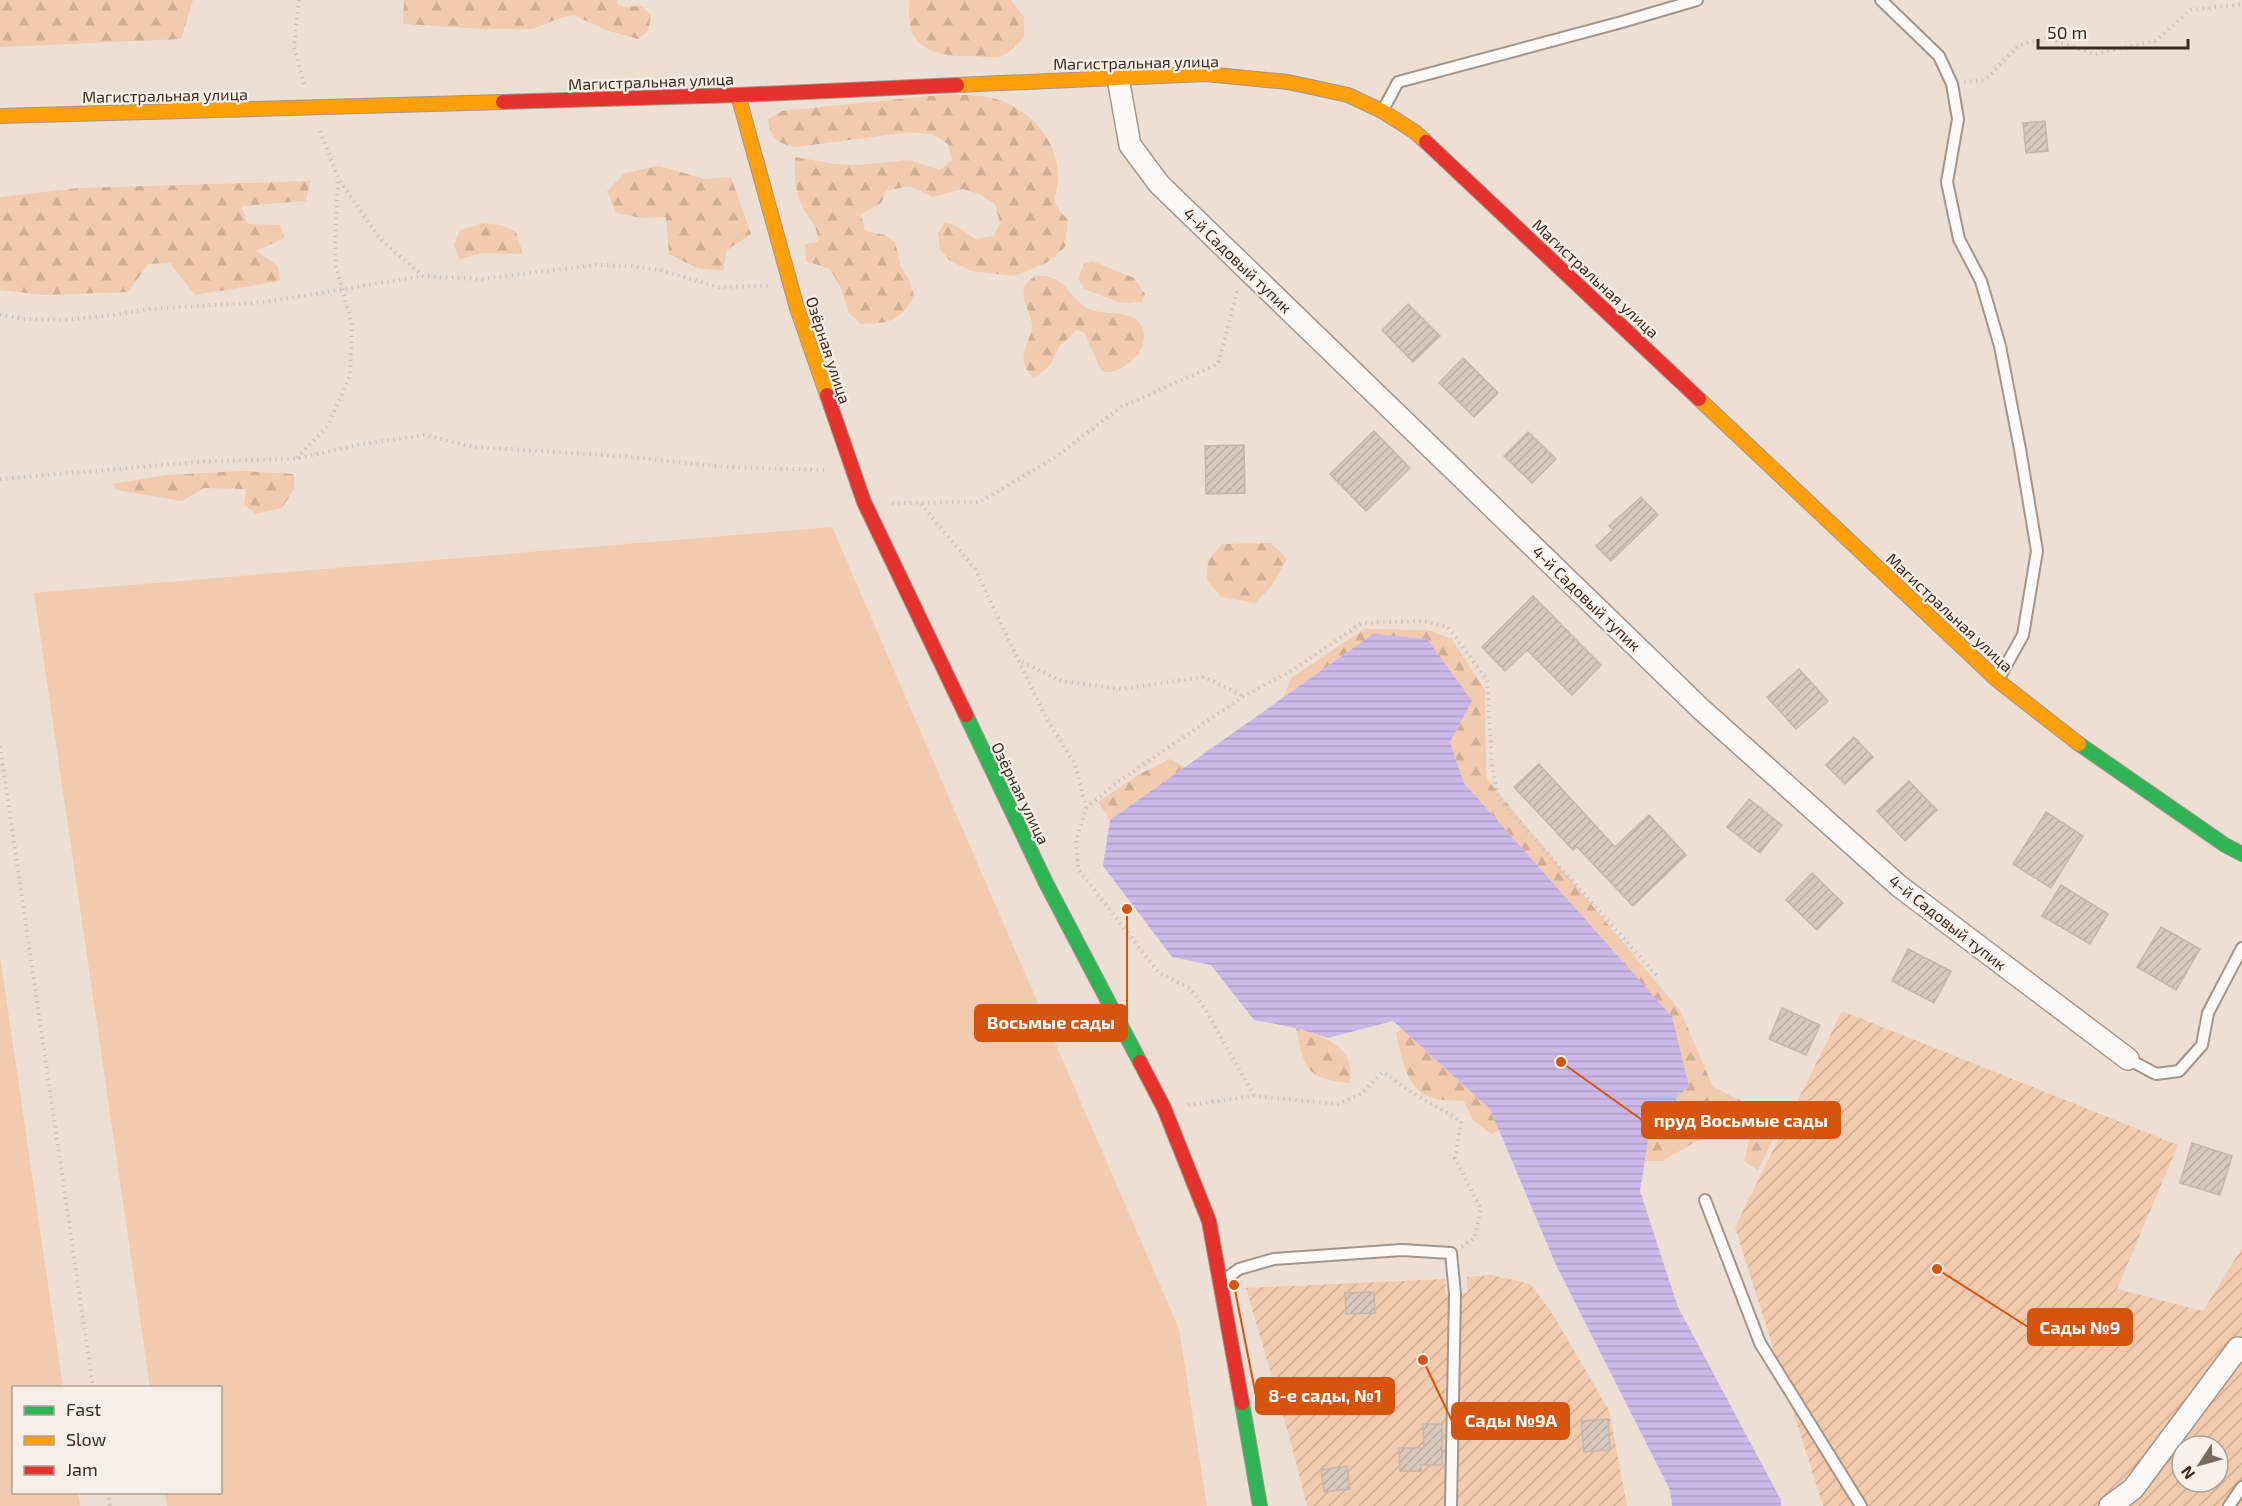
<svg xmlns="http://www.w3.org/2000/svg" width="2242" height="1506" viewBox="0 0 2242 1506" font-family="'Exo 2',sans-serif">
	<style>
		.grass { fill: #f2caad }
		.forest { fill: url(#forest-firs) }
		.garden { fill: url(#garden-furrows); fill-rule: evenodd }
		.water { fill: url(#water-rules) }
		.building { fill: url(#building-hatch); stroke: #c5b6ab; stroke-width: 1.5 }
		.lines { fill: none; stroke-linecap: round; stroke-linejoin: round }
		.lane-casing { stroke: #a3958a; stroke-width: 14 }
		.street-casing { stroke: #a3958a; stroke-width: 24 }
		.fast-casing { stroke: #a3958a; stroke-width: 16 }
		.slow-casing { stroke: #a3958a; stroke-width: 16 }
		.jam-casing { stroke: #a3958a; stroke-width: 16 }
		.path { stroke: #cbc4c0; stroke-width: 4; stroke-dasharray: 1.5 4.5; stroke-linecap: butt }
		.lane { stroke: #fcfaf9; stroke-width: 10 }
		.street { stroke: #fcfaf9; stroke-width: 21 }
		.fast { stroke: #30b455; stroke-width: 14 }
		.slow { stroke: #ff9f0a; stroke-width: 14 }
		.jam { stroke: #e5322d; stroke-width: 14 }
		.labels { text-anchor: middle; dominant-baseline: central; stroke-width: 4.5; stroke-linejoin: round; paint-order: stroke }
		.street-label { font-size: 16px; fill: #3d2b1e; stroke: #f8efe8 }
		.leader { fill: none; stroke: #d7540e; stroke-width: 2 }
		.callout-dot { fill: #d7540e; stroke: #f8efe8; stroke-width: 2 }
		.callout { fill: #d7540e; stroke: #d7540e; stroke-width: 2 }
		.callout-label { font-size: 18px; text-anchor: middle; font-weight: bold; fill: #fff }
	</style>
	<defs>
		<pattern id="forest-firs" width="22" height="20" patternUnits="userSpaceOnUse" patternTransform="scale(1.5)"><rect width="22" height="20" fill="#f2caad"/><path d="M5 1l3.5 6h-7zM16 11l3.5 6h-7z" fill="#d0ae94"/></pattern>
		<pattern id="garden-furrows" width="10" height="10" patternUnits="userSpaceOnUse" patternTransform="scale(1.5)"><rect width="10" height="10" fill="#f2caad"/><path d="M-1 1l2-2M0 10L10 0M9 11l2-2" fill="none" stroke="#d0ae94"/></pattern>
		<pattern id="water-rules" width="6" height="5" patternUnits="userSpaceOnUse" patternTransform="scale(1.5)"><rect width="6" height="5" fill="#ccb8e8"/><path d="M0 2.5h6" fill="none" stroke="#b09ec7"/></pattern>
		<pattern id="building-hatch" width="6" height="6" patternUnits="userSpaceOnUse" patternTransform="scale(1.5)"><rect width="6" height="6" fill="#d8c7bd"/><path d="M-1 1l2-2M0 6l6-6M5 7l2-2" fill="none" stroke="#baaba2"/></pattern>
	</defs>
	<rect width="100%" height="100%" fill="#eedfd4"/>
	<g class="grass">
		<polygon points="832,527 1179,1329 1207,1506 167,1506 165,1493 220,1492 220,1388 150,1387 34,593"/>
		<polygon points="0,956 63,1387 14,1388 14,1492 78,1493 80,1506 0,1506"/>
	</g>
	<g class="forest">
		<polygon points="0,0 193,0 181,39 0,47"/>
		<polygon points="404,0 617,0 618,4 623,7 642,6 651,16 648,31 638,39 609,31 573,15 557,19 533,29 487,29 403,24"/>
		<path d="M 910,0 L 1011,0 L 1024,17 L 1024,38 C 1018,43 1009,53 1002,56 C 995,59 982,56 974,56 C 933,57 903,49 910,0 Z"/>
		<path d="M 950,94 C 964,95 979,95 992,98 C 1027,106 1057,138 1058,174 C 1059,200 1045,196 1068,220 L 1065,247 L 1046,263 L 1014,276 L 971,271 L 949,260 L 940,249 L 938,233 L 945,222 C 960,225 963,232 976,239 L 994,236 L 1000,223 L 995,204 L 979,194 L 963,189 L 933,197 L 910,186 L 886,191 L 881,203 L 861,214 L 865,231 L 885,235 L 895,242 L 901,267 L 910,282 L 914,296 C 899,322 890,323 861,324 L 849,313 L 841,288 L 830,269 L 806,261 L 805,244 L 818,242 C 818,223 808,220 801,204 C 795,189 794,173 795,157 L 836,164 L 859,165 L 909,160 L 940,170 L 952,160 L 948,144 L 932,134 L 910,132 L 796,147 C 776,143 771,139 768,119 L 782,111 Z"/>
		<polygon points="659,166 705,179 731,177 751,234 727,250 723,271 697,268 669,254 666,217 642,218 616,213 607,191 625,173"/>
		<polygon points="310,181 306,201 241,206 248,224 280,225 285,238 256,251 278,266 280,281 195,295 170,263 148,264 128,292 44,295 0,290 0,197 78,188"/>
		<polygon points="483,223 501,225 516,232 523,254 484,253 459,259 454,245 460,230"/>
		<polygon points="1092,261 1134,278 1145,294 1142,302 1121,303 1084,289 1078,278 1084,264"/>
		<path d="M 1035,276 C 1068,274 1065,296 1087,308 C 1105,318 1142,305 1144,336 C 1144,343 1141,352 1135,357 C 1126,366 1117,373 1104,372 L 1099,366 L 1085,333 L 1077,330 L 1059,347 L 1052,362 L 1045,370 L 1034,378 C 1031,375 1026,370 1025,366 C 1019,352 1033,337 1032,324 C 1029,304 1013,293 1035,276 Z"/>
		<polygon points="242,471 294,474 294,489 282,508 256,514 244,505 246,489 204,488 182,501 117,490 112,484 167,475"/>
		<polygon points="1271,543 1287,559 1272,586 1255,603 1221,597 1207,580 1208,560 1222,544"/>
		<polygon points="1364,629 1429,630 1452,639 1485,690 1486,778 1681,1012 1713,1087 1782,1121 1758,1170 1744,1161 1751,1133 1723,1132 1697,1141 1662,1161 1645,1161 1651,1122 1689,1086 1672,1018 1464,783 1450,742 1472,701 1373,634 1283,698 1291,678"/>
		<polygon points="1170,759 1185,767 1110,820 1098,802 1138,775"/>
		<path d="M 1296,1028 C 1324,1037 1357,1046 1350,1083 C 1306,1079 1304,1068 1296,1028 Z"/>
		<path d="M 1402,1029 L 1490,1109 L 1499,1130 L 1491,1134 L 1472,1119 L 1464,1101 C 1453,1100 1440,1101 1430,1097 C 1406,1089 1401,1055 1396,1033 Z"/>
	</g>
	<g class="garden">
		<path d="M 1842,1011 L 2178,1145 L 2117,1289 L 2203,1311 L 2242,1248 L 2242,1506 L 1823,1506 L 1735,1227 ZM 2182,1446 L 2218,1446 L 2218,1482 L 2182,1482 Z"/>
		<polygon points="1492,1275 1530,1284 1550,1310 1609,1410 1627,1506 1307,1506 1292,1446 1246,1288 1445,1279 1446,1294 1467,1293 1467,1277"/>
	</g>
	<polygon class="water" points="1373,634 1427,639 1472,701 1450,742 1464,783 1672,1017 1689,1086 1651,1122 1640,1191 1678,1307 1781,1500 1781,1506 1672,1506 1670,1490 1556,1265 1490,1109 1393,1021 1328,1038 1296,1028 1254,1020 1211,965 1172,957 1103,866 1110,820"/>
	<g class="building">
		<polygon points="2045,121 2048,151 2026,153 2023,123"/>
		<polygon points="1408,304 1440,336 1413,362 1382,330"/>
		<polygon points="1463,358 1498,393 1474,417 1439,383"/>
		<polygon points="1374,431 1410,468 1366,511 1330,474"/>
		<polygon points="1528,432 1556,459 1532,483 1504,456"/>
		<polygon points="1244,445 1245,493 1206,494 1205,446"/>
		<polygon points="1641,497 1658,515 1611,561 1596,546 1613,530 1609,526"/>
		<polygon points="1533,596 1601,665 1572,695 1527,650 1505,671 1482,647"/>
		<polygon points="1799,669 1828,701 1796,729 1767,697"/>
		<polygon points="1854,737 1873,757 1845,784 1826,765"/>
		<polygon points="1539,764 1615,847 1649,815 1686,855 1633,906 1577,847 1573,850 1514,787"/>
		<polygon points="1909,781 1937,810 1905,841 1877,811"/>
		<polygon points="1749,799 1782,825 1760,853 1727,827"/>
		<polygon points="2046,812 2083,836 2051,888 2013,864"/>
		<polygon points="1812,873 1843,903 1817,930 1786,900"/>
		<polygon points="2061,885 2108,914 2090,944 2042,916"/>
		<polygon points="2161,927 2200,949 2176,990 2137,967"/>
		<polygon points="1908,949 1951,971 1934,1003 1892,981"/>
		<polygon points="1782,1008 1820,1025 1806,1055 1769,1039"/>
		<polygon points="2192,1143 2232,1156 2220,1195 2180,1183"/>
		<polygon points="1374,1292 1375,1313 1346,1314 1345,1293"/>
		<polygon points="1608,1419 1610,1450 1584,1452 1581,1421"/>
		<polygon points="1423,1424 1442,1424 1442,1465 1421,1465 1421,1471 1400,1471 1399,1448 1424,1448"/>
		<polygon points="1347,1466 1350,1489 1324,1492 1321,1470"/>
	</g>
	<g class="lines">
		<g class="lane-casing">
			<g id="lane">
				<polyline points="1881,0 1939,56 1952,84 1958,119 1947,182 1959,239 1981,281 2000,346 2020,449 2037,551 2023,635 1999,678"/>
				<polyline points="1383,110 1398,82 1622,22 1697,0"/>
				<polyline points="2128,1059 2156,1074 2179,1071 2202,1045 2208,1013 2242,948"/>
				<polyline points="1705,1200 1760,1343 1861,1506"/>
				<polyline points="1224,1280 1239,1269 1274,1259 1402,1250 1451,1253 1455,1294 1451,1506"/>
				<polyline points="2229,1506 2242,1487"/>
			</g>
		</g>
		<g class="street-casing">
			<g id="street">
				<polyline points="1118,78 1130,145 1159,184 1702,710 1899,886 2128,1059"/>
				<polyline points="2110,1506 2133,1489 2238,1348 2242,1351"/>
			</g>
		</g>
		<g class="fast-casing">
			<g id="fast">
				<polyline points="966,715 1046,883 1140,1062"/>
				<polyline points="2079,744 2225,845 2242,854"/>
				<polyline points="1242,1403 1260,1506"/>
			</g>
		</g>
		<g class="slow-casing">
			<g id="slow">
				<polyline points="957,85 1205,74 1288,82 1348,95 1382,111 1415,132 1426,142"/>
				<polyline points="738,95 797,308 827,395"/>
				<polyline points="0,116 503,102"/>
				<polyline points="1699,399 1997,680 2079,744"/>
			</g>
		</g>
		<g class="jam-casing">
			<g id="jam">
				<polyline points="503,102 738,95 957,85"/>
				<polyline points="1426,142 1699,399"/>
				<polyline points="827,395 864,502 966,715"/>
				<polyline points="1140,1062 1164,1108 1209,1221 1242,1403"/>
			</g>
		</g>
		<g class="path">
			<polyline points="299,0 294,46 304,84"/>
			<polyline points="1964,82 1985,80 2019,45 2046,38 2095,54 2155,41 2191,10 2242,4"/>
			<polyline points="320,131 338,178 380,239 423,276 482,279 594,265 632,266 660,270 718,287 768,286"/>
			<polyline points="0,315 24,319 63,320 113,315 149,309 266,302 422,276"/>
			<polyline points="297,458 328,425 350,376 352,324 336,267 335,240 338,179"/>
			<polyline points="0,479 209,461 295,459 362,444 425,435 473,447 621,456 724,467 827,470"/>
			<polyline points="892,503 980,502 1054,458 1121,407 1218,364 1238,288"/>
			<polyline points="921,504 975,569 1046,718 1075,764 1086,808 1076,841 1078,869 1159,973 1191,989 1205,1009 1254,1096"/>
			<polyline points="1022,662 1061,681 1121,689 1204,677 1244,696"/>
			<polyline points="0,746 93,1388"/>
			<polyline points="1086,808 1119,781 1244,696 1293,670 1362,623 1422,621 1448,627 1487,680 1492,767 1498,798 1658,977"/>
			<polyline points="1188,1105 1254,1096 1338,1104 1361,1094 1383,1072 1411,1092 1461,1121 1455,1158 1481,1209 1474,1239 1461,1247"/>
			<polyline points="108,1492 110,1506"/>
		</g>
		<use href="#lane" class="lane"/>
		<use href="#street" class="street"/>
		<use href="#fast" class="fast"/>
		<use href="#slow" class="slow"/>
		<use href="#jam" class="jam"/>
	</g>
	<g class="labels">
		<g class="street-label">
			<text transform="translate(1136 62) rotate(-1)">Магистральная улица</text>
			<text transform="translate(651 81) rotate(-2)">Магистральная улица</text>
			<text transform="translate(165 95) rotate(-1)">Магистральная улица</text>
			<text transform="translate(1238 260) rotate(44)">4-й Садовый тупик</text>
			<text transform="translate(1596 278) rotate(43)">Магистральная улица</text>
			<text transform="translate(829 350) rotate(72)">Озёрная улица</text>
			<text transform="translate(1587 598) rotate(44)">4-й Садовый тупик</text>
			<text transform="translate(1950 612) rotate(43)">Магистральная улица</text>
			<text transform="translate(1021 793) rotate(64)">Озёрная улица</text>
			<text transform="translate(1948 922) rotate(38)">4-й Садовый тупик</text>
		</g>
	</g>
	<path class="leader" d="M1127 909L1127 1023M1561 1062L1642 1120M1937 1269L2028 1327M1234 1285L1256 1396M1423 1360L1452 1421"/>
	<g class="callout-dot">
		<circle cx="1127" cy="909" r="6"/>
		<circle cx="1561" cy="1062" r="6"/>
		<circle cx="1937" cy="1269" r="6"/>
		<circle cx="1234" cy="1285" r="6"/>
		<circle cx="1423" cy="1360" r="6"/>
	</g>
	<g class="callout">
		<rect x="975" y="1005" width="152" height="36" rx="6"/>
		<rect x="1642" y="1102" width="198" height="36" rx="6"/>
		<rect x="2028" y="1309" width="104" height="36" rx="6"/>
		<rect x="1256" y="1378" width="138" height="36" rx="6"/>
		<rect x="1452" y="1403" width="117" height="36" rx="6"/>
	</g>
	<g class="callout-label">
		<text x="1051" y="1029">Восьмые сады</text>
		<text x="1741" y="1127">пруд Восьмые сады</text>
		<text x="2080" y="1334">Сады №9</text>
		<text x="1325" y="1402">8-е сады, №1</text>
		<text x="1511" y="1427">Сады №9А</text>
	</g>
	<rect x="12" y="1386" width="210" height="108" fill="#f8efe8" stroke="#ada197" stroke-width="1.5"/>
	<rect x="24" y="1406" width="30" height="9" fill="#30b455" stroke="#ada197" stroke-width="1.5"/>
	<text x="66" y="1416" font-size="18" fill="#3d2b1e">Fast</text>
	<rect x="24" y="1436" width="30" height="9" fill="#ff9f0a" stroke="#ada197" stroke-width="1.5"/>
	<text x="66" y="1446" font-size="18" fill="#3d2b1e">Slow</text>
	<rect x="24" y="1466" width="30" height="9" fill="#e5322d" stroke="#ada197" stroke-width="1.5"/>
	<text x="66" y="1476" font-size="18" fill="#3d2b1e">Jam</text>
	<g transform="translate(2200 1464) rotate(234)"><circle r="28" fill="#f8efe8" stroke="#ada197" stroke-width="1.5"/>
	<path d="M0-4.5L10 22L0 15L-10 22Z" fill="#7b6a5e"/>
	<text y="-9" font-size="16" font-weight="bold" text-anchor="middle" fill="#3d2b1e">N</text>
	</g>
	<path d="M2038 39v9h150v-9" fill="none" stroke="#3d2b1e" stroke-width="3"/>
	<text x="2047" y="39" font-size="18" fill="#3d2b1e" stroke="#f8efe8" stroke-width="4.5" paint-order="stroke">50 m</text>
</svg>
